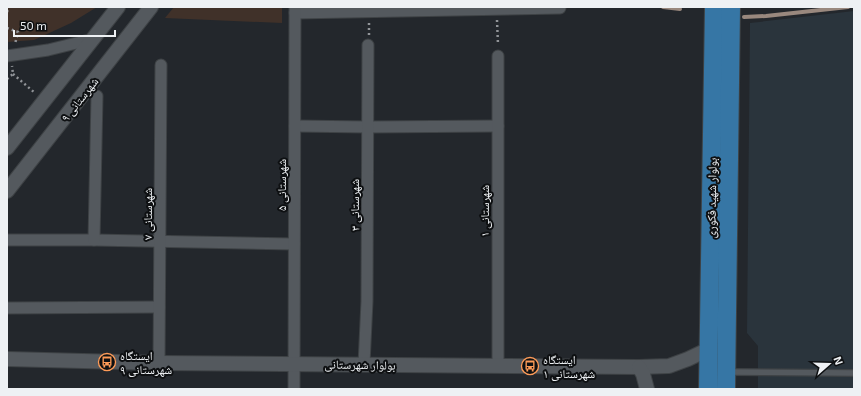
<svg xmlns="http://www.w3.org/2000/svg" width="861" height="396" viewBox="0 0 861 396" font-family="'Exo 2','Noto Naskh Arabic',sans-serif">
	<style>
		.built { fill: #2a343c }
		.green { fill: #403129 }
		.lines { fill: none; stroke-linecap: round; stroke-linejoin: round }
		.stream { stroke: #99887e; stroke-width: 4 }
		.service-casing { stroke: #3e4245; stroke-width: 8 }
		.minor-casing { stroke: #3e4245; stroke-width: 13 }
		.tertiary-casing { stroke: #3e4245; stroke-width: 16 }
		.primary-casing { stroke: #3e4245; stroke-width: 20 }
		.path { stroke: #919498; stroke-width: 2.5; stroke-dasharray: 2 3; stroke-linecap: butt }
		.service { stroke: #54595e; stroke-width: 5.5 }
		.minor { stroke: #54595e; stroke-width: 11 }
		.tertiary { stroke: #54595e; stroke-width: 14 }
		.primary { stroke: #3676a5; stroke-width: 18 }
		.labels { text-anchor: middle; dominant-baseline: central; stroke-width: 4; stroke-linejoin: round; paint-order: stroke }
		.street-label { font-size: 12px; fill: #eef1f4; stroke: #0e1012 }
		.poi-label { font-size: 12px; fill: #eef1f4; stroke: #0e1012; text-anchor: start }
	</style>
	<rect width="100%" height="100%" fill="#23272c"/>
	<polygon class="built" points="854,11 854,389 758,389 758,346 747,333 750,23"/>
	<g class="green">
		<polygon points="7,7 97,7 71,23 34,40 7,42"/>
		<polygon points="174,7 282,7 282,23 165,18"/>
	</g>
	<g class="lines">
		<g class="stream">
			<polyline points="663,7 680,9"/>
			<polyline points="744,17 766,16 848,7"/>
		</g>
		<g class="service-casing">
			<polyline id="service" points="728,372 854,373"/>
		</g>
		<g class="minor-casing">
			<g id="minor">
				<polyline points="295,13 560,8"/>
				<polyline points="7,56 48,50 93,39"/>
				<polyline points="295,126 368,127 498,126"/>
				<polyline points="7,240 94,240 294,244"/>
				<polyline points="94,240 97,96"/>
				<polyline points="7,308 159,307"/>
				<polyline points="159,363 161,65"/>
				<polyline points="364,364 367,301 368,45"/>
				<polyline points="498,366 498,56"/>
				<polyline points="294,389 295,7"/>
			</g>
		</g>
		<g class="tertiary-casing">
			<g id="tertiary">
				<polyline points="7,148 118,7"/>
				<polyline points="7,191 151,7"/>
				<polyline points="7,359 159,363 639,367 669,366 688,359 709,349"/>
				<polyline points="639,367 643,374 647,389"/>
			</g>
		</g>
		<g class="primary-casing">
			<g id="primary">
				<polyline points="708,389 714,7"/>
				<polyline points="726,389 731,7"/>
			</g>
		</g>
		<g class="path">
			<polyline points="7,12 9,7"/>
			<polyline points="497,20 498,45"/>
			<polyline points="7,28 18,32 15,44"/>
			<polyline points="369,35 369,22"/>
			<polyline points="13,74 35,93"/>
			<polyline points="7,79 13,74 12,66"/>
		</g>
		<use href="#service" class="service"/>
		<use href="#minor" class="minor"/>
		<use href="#tertiary" class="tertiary"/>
		<use href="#primary" class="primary"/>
	</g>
	<defs>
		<g id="bus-ring" transform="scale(0.9)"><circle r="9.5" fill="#0e1012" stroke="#fe9b58" stroke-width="1.5"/><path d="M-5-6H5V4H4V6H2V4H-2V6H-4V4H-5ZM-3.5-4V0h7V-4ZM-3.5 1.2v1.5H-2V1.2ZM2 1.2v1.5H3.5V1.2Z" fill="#fe9b58"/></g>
	</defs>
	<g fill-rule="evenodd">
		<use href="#bus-ring" x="107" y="362"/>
		<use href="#bus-ring" x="530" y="366"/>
	</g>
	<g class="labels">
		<g class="street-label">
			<text transform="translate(79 99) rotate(-52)">شهرستانی ۹</text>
			<text transform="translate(281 185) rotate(-90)">شهرستانی ۵</text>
			<text transform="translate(711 198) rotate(-89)">بولوار شهید فکوری</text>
			<text transform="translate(354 205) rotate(-90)">شهرستانی ۳</text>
			<text transform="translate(484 211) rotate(-90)">شهرستانی ۱</text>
			<text transform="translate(147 214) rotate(-90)">شهرستانی ۷</text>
			<text transform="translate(360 364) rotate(1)">بولوار شهرستانی</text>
		</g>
		<g class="poi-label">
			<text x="120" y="355">ایستگاه<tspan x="120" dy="14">شهرستانی ۹</tspan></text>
			<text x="543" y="359">ایستگاه<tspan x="543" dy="14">شهرستانی ۱</tspan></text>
		</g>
	</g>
	<rect width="861" height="396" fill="none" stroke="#eef1f4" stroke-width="16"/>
	<g transform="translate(829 364) rotate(70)" stroke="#0e1012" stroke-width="3" paint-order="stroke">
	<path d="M0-3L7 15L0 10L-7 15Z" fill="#eef1f4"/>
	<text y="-6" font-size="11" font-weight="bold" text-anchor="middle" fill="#eef1f4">N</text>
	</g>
	<path d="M14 30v6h101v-6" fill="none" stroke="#eef1f4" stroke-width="2"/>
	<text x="20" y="30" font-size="12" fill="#eef1f4" stroke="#0e1012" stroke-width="3" paint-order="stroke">50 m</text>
</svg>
